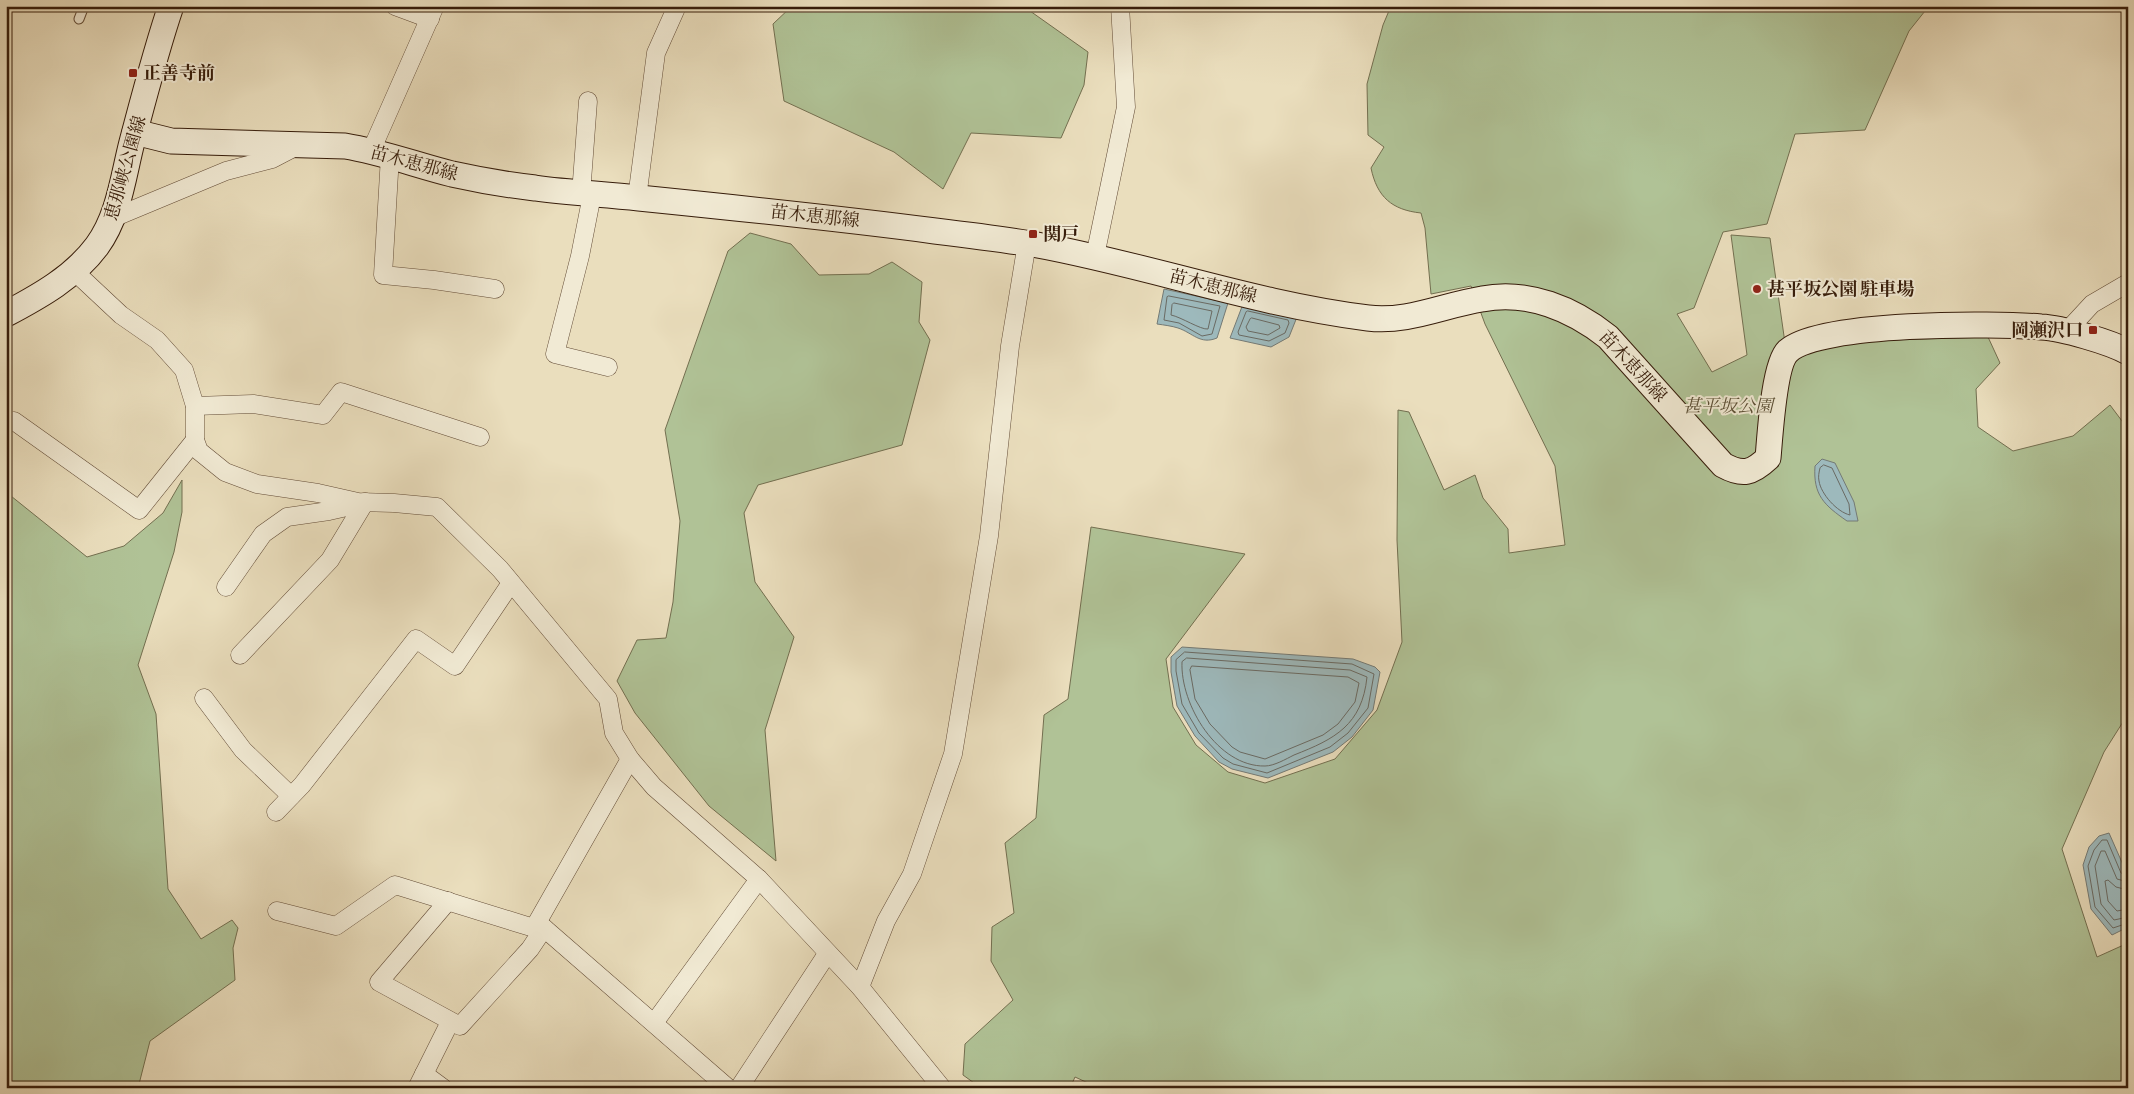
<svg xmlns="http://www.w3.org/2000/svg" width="2134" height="1094" viewBox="0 0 2134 1094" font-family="Alegreya,'Noto Serif JP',serif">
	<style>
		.green { fill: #b0c296; stroke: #736f50 }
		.water { fill: #9db9bc; stroke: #747a75 }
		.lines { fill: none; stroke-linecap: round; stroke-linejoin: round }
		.shore { stroke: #6a6a63; stroke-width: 1 }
		.service-casing { stroke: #634c37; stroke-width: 11 }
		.minor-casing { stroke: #634c37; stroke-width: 19 }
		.secondary-casing { stroke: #361c0a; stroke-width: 27 }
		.service { stroke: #f1ead4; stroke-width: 9 }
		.minor { stroke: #f1ead4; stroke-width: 18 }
		.secondary { stroke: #f1ead4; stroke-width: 25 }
		.poi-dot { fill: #8f2418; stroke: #f1ead4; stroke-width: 2 }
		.labels { text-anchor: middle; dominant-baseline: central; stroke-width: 4; stroke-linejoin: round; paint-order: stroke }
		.poi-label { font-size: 18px; font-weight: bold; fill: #361c0a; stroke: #f1ead4; text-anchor: start }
		.street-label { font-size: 18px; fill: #361c0a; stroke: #f1ead4 }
		.park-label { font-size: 18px; font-style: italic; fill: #5b4e34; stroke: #f1ead4 }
	</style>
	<rect width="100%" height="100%" fill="#eadebd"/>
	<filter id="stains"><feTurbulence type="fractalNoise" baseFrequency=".004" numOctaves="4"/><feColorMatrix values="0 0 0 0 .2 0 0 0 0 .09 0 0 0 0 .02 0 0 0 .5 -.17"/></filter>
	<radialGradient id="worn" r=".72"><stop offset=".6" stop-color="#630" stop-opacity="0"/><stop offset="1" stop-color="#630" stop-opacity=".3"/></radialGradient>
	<g class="green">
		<polygon points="792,6 1023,6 1088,52 1084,85 1061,138 971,133 943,189 894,152 784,101 773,24"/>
		<path d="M 1391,6 L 1929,6 L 1909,31 L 1865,130 L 1795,134 L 1767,224 L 1723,232 L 1694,308 L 1677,314 L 1712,372 L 1747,355 L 1731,235 L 1770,238 L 1785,343 L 1988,337 L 2000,363 L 1976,389 L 1978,427 L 2013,451 L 2073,436 L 2110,405 L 2128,429 L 2128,714 L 2104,752 L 2062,849 L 2097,957 L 2128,943 L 2128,1081 L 2120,1088 L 1859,1088 L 1843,1082 L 1831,1088 L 1099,1088 L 1075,1077 L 1070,1088 L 981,1088 L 963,1075 L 965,1044 L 1013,1000 L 991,961 L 992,927 L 1014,913 L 1005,843 L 1036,818 L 1044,715 L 1068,699 L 1091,527 L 1245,554 L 1166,659 L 1173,707 L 1196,745 L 1228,772 L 1265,783 L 1335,759 L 1377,710 L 1402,642 L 1397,540 L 1398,410 L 1409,412 L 1444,490 L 1475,475 L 1483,498 L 1508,529 L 1509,553 L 1565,545 L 1555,466 L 1485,324 L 1471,286 L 1431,294 L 1425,228 L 1421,213 C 1392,210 1377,197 1371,168 L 1384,147 L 1368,135 L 1367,84 L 1383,25 Z"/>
		<polygon points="750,233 791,244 819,275 869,274 892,262 922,282 919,322 930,340 902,445 758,485 744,513 755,582 794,637 765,730 776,861 709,806 635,713 617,681 637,640 666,638 673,602 680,521 665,430 728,251"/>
		<polygon points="182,480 182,512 174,552 138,665 156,714 168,889 201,939 232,920 238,928 233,948 235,980 150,1041 138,1088 6,1088 6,492 87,557 124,546 163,513"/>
	</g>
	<g class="water">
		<path d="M 1164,289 L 1228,303 L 1217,338 C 1200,345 1193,333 1178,328 C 1172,326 1164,325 1157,324 Z"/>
		<polygon points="1243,304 1297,317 1289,337 1271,347 1230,338"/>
		<path d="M 1822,459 L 1835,463 L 1854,502 L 1858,521 L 1847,521 C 1824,505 1813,495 1815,466 Z"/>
		<polygon points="1182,647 1353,659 1375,667 1380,672 1373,710 1352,737 1333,752 1268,778 1232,769 1219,762 1195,736 1177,706 1171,672 1171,657"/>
		<polygon points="2109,833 2128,876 2128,927 2112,935 2091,909 2083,865 2089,847 2099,836"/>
	</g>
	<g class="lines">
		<g class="shore">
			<polygon points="1169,296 1220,306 1212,334 1202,336 1179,323 1164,320 1167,297"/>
			<path d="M 1174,303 L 1212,311 L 1208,329 C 1201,330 1181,317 1171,315 L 1172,305 Z"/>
			<polygon points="1248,311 1288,320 1289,323 1285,333 1269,341 1239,335 1238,332 1246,312"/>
			<polygon points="1252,318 1279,325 1280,328 1268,335 1248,331 1246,327 1250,319"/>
			<path d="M 1824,465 L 1832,468 L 1849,504 L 1850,515 C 1837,512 1821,494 1819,481 C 1818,477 1819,472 1820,468 Z"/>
			<polygon points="1185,652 1352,664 1374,674 1368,708 1348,733 1330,747 1267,773 1233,764 1223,758 1199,733 1182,704 1176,671 1176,660"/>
			<path d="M 1187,658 L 1350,670 L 1367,677 C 1362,725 1335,739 1294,755 C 1286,759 1274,766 1265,766 C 1218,767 1180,705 1182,662 Z"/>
			<polygon points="1192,666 1348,677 1359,683 1355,702 1338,724 1323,735 1265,759 1240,752 1232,747 1210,724 1195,699 1190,670"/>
			<polyline points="2128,876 2121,873 2107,840 2102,840 2094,850 2088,866 2095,907 2113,928 2128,923"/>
			<polyline points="2128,882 2117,879 2105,851 2101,851 2095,866 2101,904 2114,920 2128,917"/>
			<polyline points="2128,890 2116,887 2108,880 2105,881 2108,901 2117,911 2128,909"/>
		</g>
		<g class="service-casing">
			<polyline id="service" points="79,19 84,6"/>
		</g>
		<g class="minor-casing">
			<g id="minor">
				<polyline points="395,6 430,19"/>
				<polyline points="371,151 435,6"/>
				<polyline points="390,156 383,275 434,280 495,289"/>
				<polyline points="581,194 588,101"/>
				<polyline points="592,195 580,256 555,354 608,367"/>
				<polyline points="637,198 656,53 677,6"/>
				<polyline points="113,218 226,171 272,159 297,146"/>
				<polyline points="1095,256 1126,107 1120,6"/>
				<polyline points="74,271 121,315 157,340 184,370 195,406 195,440 199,451 225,472 257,484 318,493 358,502 394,503 437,507 500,569 608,699 614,733 630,759 654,787 759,879 860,987 942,1088"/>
				<polyline points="2067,331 2092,304 2128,283"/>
				<polyline points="195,406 253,404 323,415 341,392 480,437"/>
				<polyline points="14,421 139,510 195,440"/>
				<polyline points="226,587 263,534 287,517 329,511 360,504"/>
				<polyline points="240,655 330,560 365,502"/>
				<polyline points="204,698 243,750 291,796"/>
				<polyline points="276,812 302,785 416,639 455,666 511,583"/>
				<polyline points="448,901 379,982 460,1026 530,949 544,928"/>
				<polyline points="277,911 336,926 395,885 534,928 544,928 728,1088"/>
				<polyline points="534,928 630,759"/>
				<polyline points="860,987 886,921 912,874 953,754 989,536 1010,346 1027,243"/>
				<polyline points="654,1023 759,879"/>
				<polyline points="424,1074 443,1088"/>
				<polyline points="417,1088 450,1022"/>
				<polyline points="739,1088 827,954"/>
			</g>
		</g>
		<g class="secondary-casing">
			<g id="secondary">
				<path d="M 135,132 L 171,141 L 345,146 C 382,152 416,165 452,174 C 479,180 508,185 535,188 C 570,193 604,194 639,198 C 738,208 837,218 935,231 C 968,235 1000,239 1032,244 C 1145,264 1254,304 1368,318 C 1407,323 1444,305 1482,299 C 1528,290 1573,309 1608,337 L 1723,465 C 1743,476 1752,473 1768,458 C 1770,436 1774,364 1788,351 C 1819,322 1995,323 2041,327 C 2062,328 2110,342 2128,352"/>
				<path d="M 6,314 C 40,296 74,277 97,246 C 119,216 123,177 132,142 C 144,97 156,50 171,6"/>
			</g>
		</g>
		<use href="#service" class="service"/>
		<use href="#minor" class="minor"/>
		<use href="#secondary" class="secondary"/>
	</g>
	<g class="poi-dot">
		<rect x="128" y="68" width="10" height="10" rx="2.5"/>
		<rect x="1028" y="229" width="10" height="10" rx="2.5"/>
		<circle cx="1757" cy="289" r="5"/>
		<rect x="2088" y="325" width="10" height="10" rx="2.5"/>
	</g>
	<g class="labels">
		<g class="poi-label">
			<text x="143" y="73">正善寺前</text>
			<text x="1043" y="234">関戸</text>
			<text x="1767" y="289">甚平坂公園 駐車場</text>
			<text x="2083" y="330" text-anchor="end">岡瀬沢口</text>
		</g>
		<g class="street-label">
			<text transform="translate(414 163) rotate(15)">苗木恵那線</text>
			<text transform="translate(125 168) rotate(-74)">恵那峡公園線</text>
			<text transform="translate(815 216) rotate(6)">苗木恵那線</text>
			<text transform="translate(1213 286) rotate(14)">苗木恵那線</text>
			<text transform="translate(1633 366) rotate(47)">苗木恵那線</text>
		</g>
		<g class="park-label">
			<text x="1728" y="406">甚平坂公園</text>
		</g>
	</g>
	<rect width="2134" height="1094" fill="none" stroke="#eadebd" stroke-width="25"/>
	<rect x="8" y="8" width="2119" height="1079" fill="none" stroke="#361c0a" stroke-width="2.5"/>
	<rect x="12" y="12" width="2109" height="1069" fill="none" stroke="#361c0a"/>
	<rect width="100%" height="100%" filter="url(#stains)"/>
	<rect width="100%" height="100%" fill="url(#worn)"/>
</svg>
